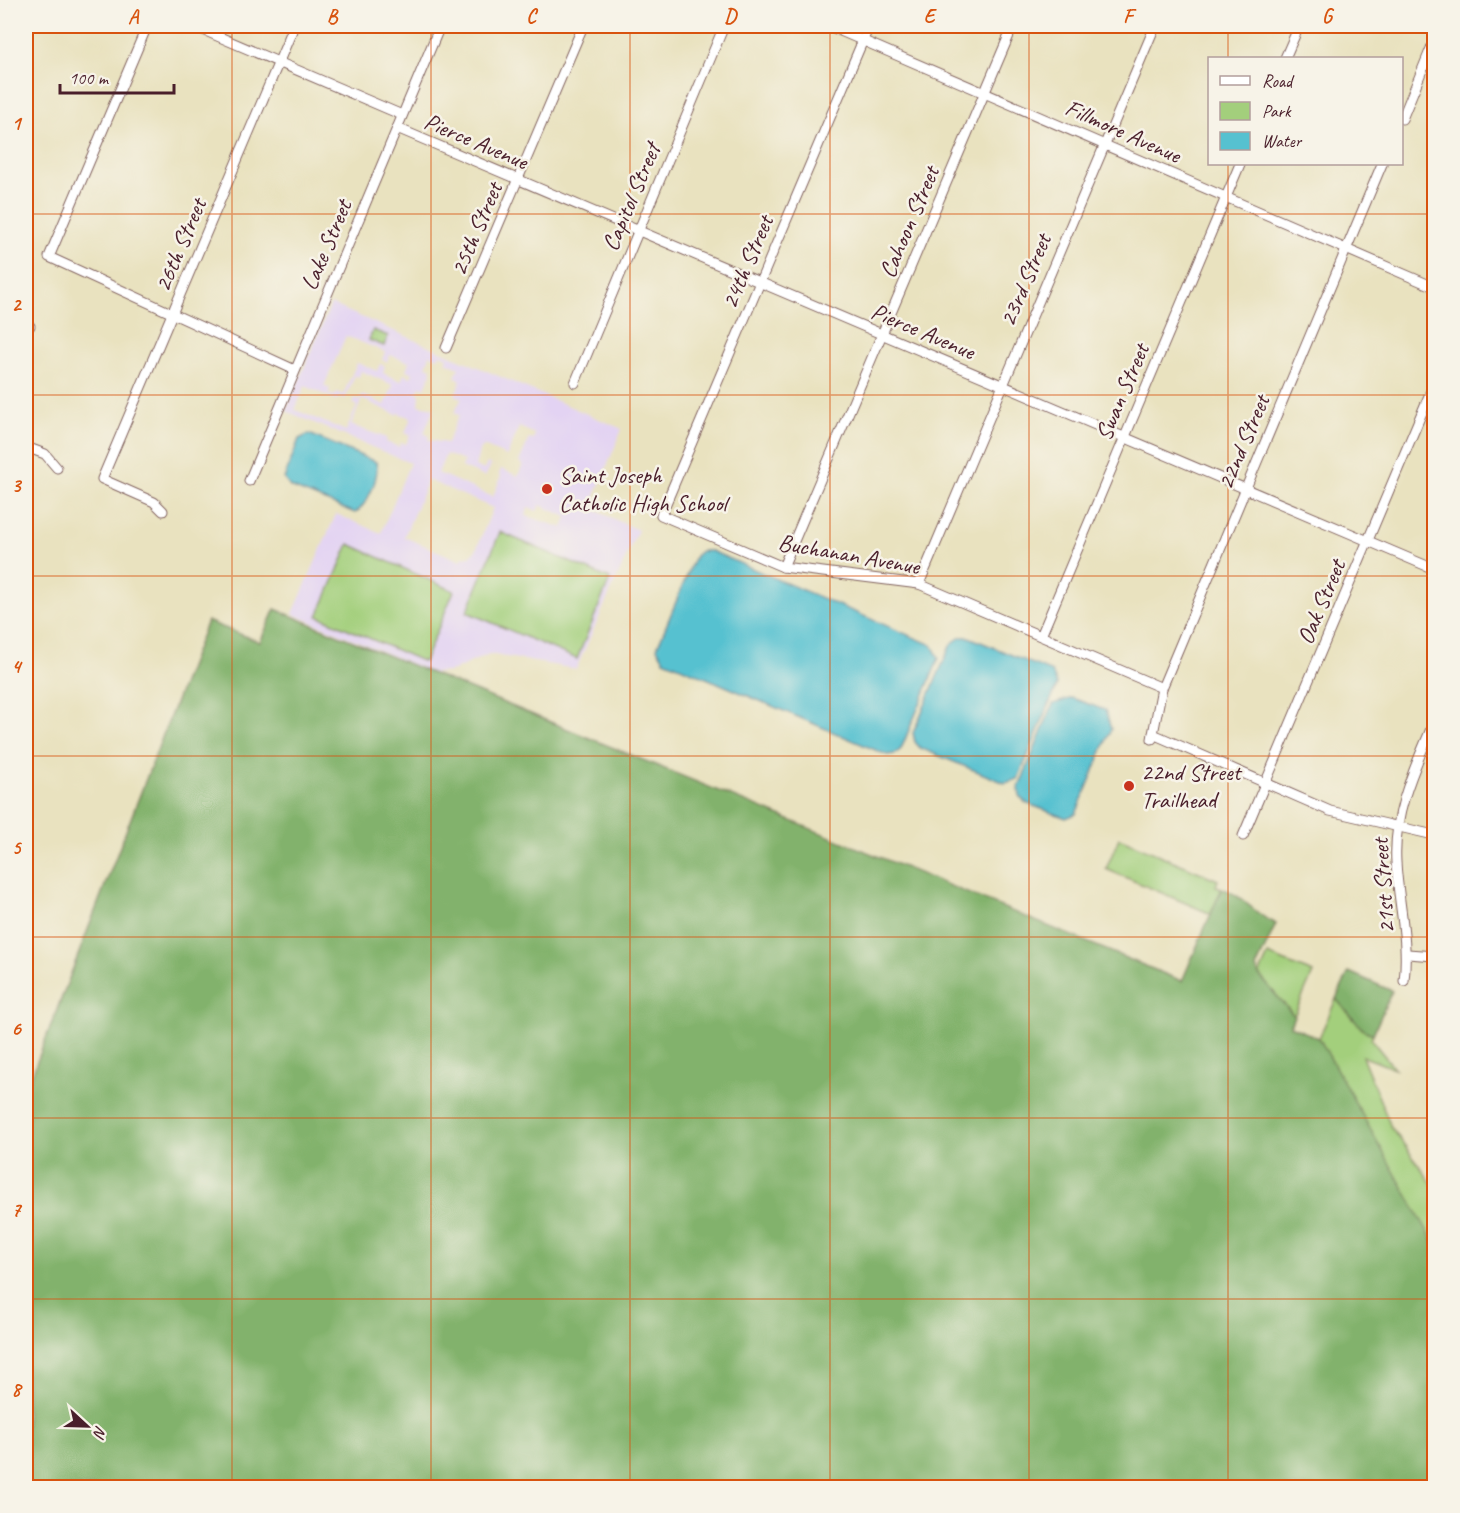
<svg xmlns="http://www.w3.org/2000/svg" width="1460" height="1513" viewBox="0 0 1460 1513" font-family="Caveat,sans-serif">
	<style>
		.built { fill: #e3d3f3; fill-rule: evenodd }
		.green { fill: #a3cf7c; stroke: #767754; stroke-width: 1.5 }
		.forest { fill: #82b26c; stroke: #66684c; stroke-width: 1.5 }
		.water { fill: #56c1d0; stroke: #50707e; stroke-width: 1.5 }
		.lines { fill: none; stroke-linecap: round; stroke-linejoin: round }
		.stream { stroke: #56c1d0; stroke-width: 2 }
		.minor-casing { stroke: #82635f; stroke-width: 11 }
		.minor { stroke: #fff; stroke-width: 9 }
		.grid { fill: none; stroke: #d8530f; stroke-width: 1.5; stroke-opacity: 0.55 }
		.poi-dot { fill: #c8321e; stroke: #f7f3e8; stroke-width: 2 }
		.labels { text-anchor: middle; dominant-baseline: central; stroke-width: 5; stroke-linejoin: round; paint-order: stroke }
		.street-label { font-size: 24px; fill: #4a1f2b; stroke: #f7f3e8 }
		.poi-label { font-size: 24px; fill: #4a1f2b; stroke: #f7f3e8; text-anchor: start }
		.neatline { fill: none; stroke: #d8530f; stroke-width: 2 }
		.grid-label { font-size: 20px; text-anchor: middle; font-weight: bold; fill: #d8530f }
	</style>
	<rect width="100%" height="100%" fill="#f7f3e8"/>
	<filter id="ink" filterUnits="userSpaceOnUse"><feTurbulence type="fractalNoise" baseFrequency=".0167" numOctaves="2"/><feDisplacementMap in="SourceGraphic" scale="12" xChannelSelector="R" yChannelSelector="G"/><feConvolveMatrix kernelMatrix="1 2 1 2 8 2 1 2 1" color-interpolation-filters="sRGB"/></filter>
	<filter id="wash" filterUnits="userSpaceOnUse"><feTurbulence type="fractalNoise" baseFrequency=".008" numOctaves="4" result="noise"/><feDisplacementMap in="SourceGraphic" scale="24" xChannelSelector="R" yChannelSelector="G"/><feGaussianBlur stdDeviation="1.35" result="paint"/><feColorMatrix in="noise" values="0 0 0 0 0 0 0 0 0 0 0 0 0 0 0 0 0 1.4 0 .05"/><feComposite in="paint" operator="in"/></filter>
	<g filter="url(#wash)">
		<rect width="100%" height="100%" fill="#e9e2bf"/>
		<path class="built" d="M 331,304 L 622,429 L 590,508 L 638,530 L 576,669 L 489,654 L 450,672 L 434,673 L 293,614 L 336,514 L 381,533 L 410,463 L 286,411 ZM 346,336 L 385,352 L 382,360 L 387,362 L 390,355 L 409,362 L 406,370 L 413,373 L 411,377 L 404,374 L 401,381 L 383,373 L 385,366 L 380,364 L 377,371 L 357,363 L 343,395 L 337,392 L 335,396 L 328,394 L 330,389 L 324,386 ZM 440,354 L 448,357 L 446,362 L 459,368 L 455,377 L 461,380 L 455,395 L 462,398 L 454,413 L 459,415 L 447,443 L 428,440 L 429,436 L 424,433 L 434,408 L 419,405 L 420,394 L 417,393 L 420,386 L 425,388 L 431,373 L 431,368 L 426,366 L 430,355 L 438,358 ZM 361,371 L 393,385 L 385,405 L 362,395 L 359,400 L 355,398 L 353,403 L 357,406 L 346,431 L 295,410 L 305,386 L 337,400 L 339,396 L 345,399 L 355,375 L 359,377 ZM 362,399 L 397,415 L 398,413 L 411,418 L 405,433 L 410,435 L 406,444 L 401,443 L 399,447 L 386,442 L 387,438 L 351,425 ZM 519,427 L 535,434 L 533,440 L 529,439 L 519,462 L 523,464 L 518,476 L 487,463 L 484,470 L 475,466 L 479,452 L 484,446 L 507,456 ZM 446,454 L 464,461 L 462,467 L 485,477 L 491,465 L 501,469 L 499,474 L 501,476 L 493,497 L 438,473 ZM 428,480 L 493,508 L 476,550 L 470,556 L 463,557 L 461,561 L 404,537 ZM 540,505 L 567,517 L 563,528 L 526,516 L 528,508 L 537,511 Z"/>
		<g class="green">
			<polygon points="373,330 388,336 384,346 369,340"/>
			<polygon points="500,532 610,579 577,659 467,612"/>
			<polygon points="349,544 454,591 424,662 318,616"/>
			<polygon points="1119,838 1218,880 1216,886 1222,888 1211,914 1106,869"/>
			<polygon points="1268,955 1313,973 1294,1016 1259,975"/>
			<polygon points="1336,999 1363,1029 1373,1034 1371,1039 1395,1069 1362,1056 1391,1127 1434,1186 1434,1247 1319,1038"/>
		</g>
		<g class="forest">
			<path d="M 275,609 L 1182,981 L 1222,888 C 1247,898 1253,914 1276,924 L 1256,968 L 1259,975 L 1294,1016 L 1290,1026 L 1319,1038 L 1432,1239 L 1434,1247 L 1434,1487 L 26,1487 L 26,1090 L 207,621 L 260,642 Z"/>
			<polygon points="1349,972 1392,991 1373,1034 1363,1030 1336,999"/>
		</g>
		<g class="water">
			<path d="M 309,434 L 376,462 C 380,477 368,504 355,513 L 290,487 L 284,479 L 299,439 Z"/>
			<polygon points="701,551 711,551 932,645 939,658 901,749 895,754 887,755 664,660 657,648 695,556"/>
			<polygon points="961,637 969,637 1052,672 1057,685 1018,779 1005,783 920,748 915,742 913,733 951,644"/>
			<polygon points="1072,698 1105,710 1111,729 1076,814 1066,818 1026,803 1020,797 1019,787 1053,704"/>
		</g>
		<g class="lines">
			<polyline class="stream" points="1352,1488 1363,1480"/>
		</g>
	</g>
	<g filter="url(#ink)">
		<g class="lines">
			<g class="minor-casing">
				<g id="minor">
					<polyline points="147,26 49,257 295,370"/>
					<polyline points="194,26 402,115"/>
					<polyline points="829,26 1434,287"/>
					<polyline points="869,26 661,515 783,567 919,584 1162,688"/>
					<polyline points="1285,58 1299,26"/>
					<polyline points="1402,119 1434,41"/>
					<polyline points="397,128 1434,569"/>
					<polyline points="26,325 30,326"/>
					<polyline points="446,348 583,26"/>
					<polyline points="575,383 724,26"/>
					<polyline points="26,447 45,454 57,468"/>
					<polyline points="249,481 440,26"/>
					<polyline points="163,511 154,502 102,479 294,26"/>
					<polyline points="783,567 1013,26"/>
					<polyline points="919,584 1155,26"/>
					<polyline points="1041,636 1240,164"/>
					<polyline points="1153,734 1330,811 1434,835"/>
					<polyline points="1152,739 1162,688 1382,164"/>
					<polyline points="1243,836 1434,384"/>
					<polyline points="1408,954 1434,956"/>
					<path d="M 1404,981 C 1409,940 1398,902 1396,862 C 1393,812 1415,767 1434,722"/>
				</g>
			</g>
			<use href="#minor" class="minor"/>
		</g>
	</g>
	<path class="grid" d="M 232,26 L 232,1488M 431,26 L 431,1488M 630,26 L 630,1488M 830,26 L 830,1488M 1029,26 L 1029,1488M 1228,26 L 1228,58M 1228,164 L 1228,1488M 26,214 L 1434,214M 26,395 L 1434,395M 26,576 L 1434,576M 26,756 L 1434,756M 26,937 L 1434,937M 26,1118 L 1434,1118M 26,1299 L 1434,1299"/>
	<g class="poi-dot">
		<circle cx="547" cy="489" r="6"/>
		<circle cx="1129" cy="786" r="6"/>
	</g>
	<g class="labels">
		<g class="street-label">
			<text transform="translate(1123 131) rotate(24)">Fillmore Avenue</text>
			<text transform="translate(476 141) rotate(23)">Pierce Avenue</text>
			<text transform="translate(631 197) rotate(-67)">Capitol Street</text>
			<text transform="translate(909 222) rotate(-67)">Cahoon Street</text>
			<text transform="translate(476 229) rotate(-67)">25th Street</text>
			<text transform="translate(180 245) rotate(-67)">26th Street</text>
			<text transform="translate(326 245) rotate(-67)">Lake Street</text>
			<text transform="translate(747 262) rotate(-67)">24th Street</text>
			<text transform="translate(1025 280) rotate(-67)">23rd Street</text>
			<text transform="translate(923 331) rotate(23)">Pierce Avenue</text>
			<text transform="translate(1122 392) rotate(-67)">Swan Street</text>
			<text transform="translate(1243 442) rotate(-67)">22nd Street</text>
			<text transform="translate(849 554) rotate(10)">Buchanan Avenue</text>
			<text transform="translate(1321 602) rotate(-67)">Oak Street</text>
			<text transform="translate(1383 886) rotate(-94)">21st Street</text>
		</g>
		<g class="poi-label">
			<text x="559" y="475">Saint Joseph<tspan x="559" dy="28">Catholic High School</tspan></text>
			<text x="1141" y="772">22nd Street<tspan x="1141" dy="28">Trailhead</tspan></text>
		</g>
	</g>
	<rect width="1460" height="1513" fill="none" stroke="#f7f3e8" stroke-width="66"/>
	<rect x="1208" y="57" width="195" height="108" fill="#f7f3e8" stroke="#b29e9c" stroke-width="1.5"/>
	<rect x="1220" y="76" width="30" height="9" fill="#ffffff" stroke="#b29e9c" stroke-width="1.5"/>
	<text x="1262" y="87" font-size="18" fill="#4a1f2b">Road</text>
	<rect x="1220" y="102" width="30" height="18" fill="#a3cf7c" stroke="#b29e9c" stroke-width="1.5"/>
	<text x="1262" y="117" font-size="18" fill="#4a1f2b">Park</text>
	<rect x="1220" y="132" width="30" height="18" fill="#56c1d0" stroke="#b29e9c" stroke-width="1.5"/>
	<text x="1262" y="147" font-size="18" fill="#4a1f2b">Water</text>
	<g transform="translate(87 1426) rotate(112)" stroke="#f7f3e8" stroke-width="4.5" paint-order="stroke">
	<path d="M0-4.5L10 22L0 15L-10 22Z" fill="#4a1f2b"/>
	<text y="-9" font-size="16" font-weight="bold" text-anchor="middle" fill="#4a1f2b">N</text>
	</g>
	<path d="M60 84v9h114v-9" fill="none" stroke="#4a1f2b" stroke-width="3"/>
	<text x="69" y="84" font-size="18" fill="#4a1f2b" stroke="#f7f3e8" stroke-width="4.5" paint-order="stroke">100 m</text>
	<rect x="33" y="33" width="1394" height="1447" class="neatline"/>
	<g class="grid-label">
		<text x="133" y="23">A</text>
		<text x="332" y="23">B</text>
		<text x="531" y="23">C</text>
		<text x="730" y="23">D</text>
		<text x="929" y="23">E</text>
		<text x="1128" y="23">F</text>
		<text x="1327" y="23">G</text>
		<text x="16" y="130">1</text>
		<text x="16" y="311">2</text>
		<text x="16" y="492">3</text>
		<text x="16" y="673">4</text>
		<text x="16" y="854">5</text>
		<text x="16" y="1035">6</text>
		<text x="16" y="1216">7</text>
		<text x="16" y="1396">8</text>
	</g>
</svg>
